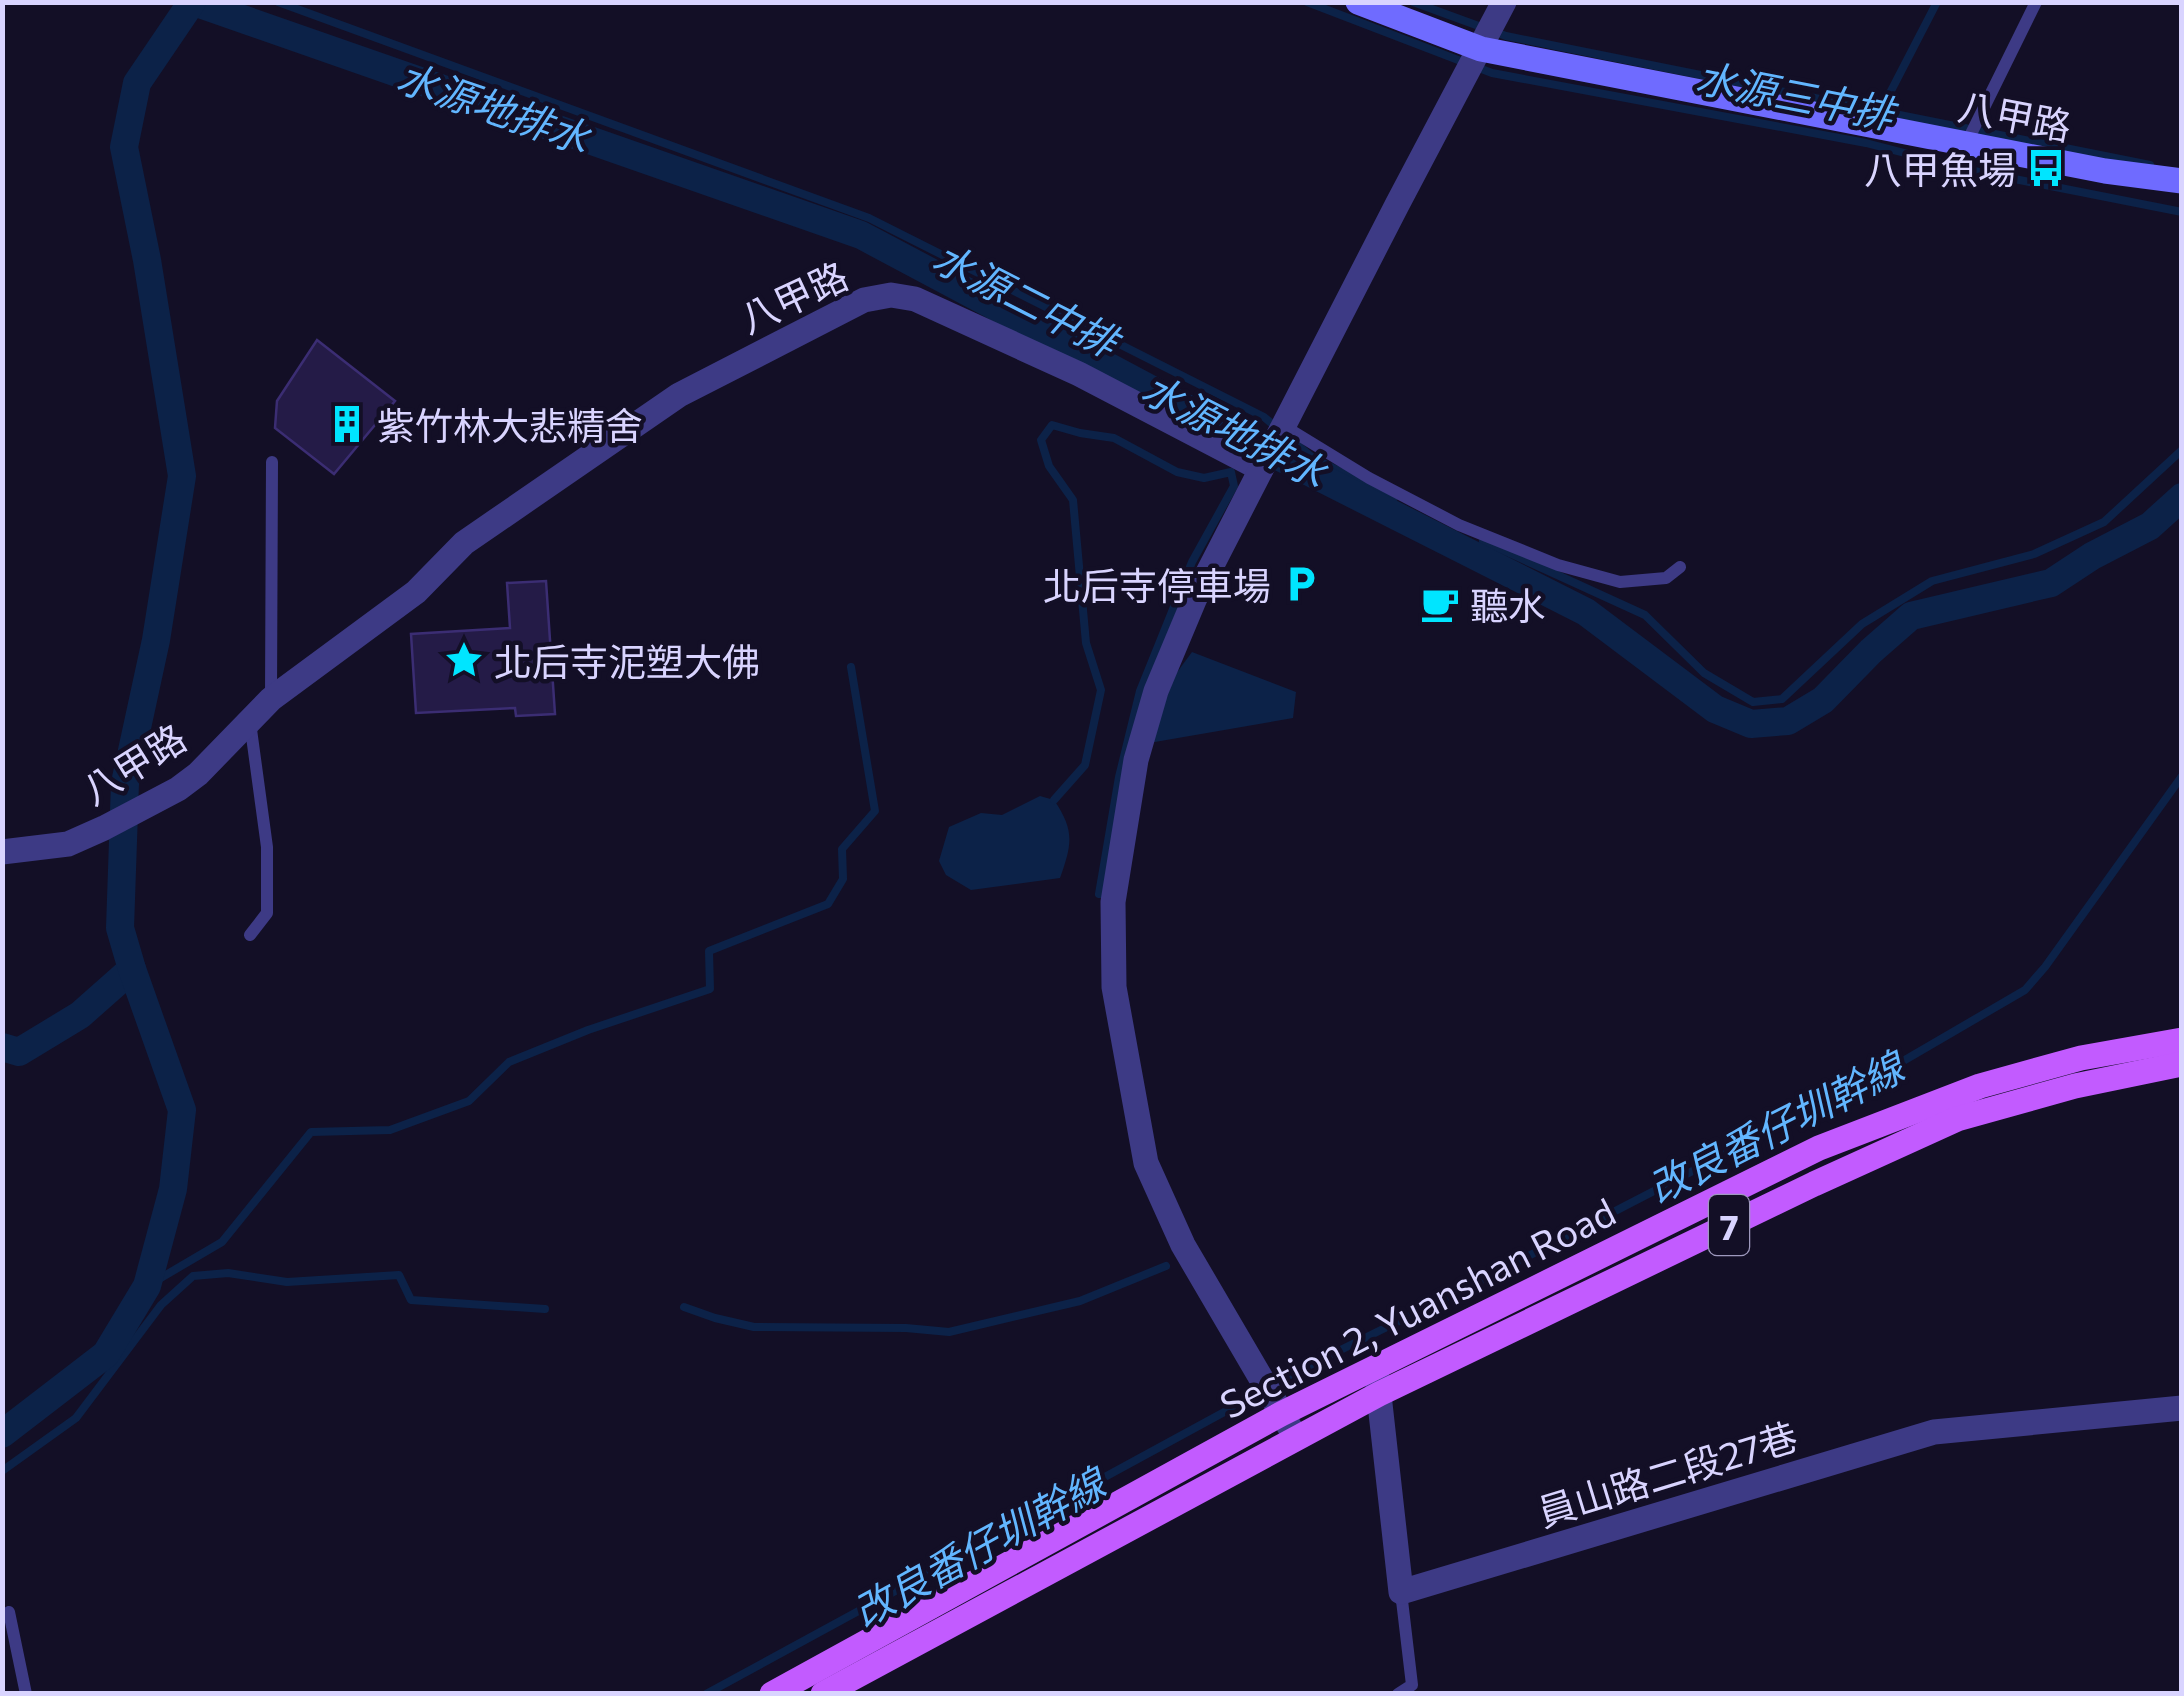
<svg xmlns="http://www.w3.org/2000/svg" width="2184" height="1696" viewBox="0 0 2184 1696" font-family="Commissioner,'Noto Sans TC',sans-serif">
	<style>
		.water { fill: #0c2248 }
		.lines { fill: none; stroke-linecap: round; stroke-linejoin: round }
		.stream { stroke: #0c2248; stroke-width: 8 }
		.canal { stroke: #0c2248; stroke-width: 28 }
		.building { fill: #241b47; stroke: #3b2d73; stroke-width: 2.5 }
		.lane { stroke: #3d3a85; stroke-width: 12 }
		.street { stroke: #3d3a85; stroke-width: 25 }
		.secondary { stroke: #6f6bff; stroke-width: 25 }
		.primary { stroke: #c25bff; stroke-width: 25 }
		.labels { text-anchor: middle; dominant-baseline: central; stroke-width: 9; stroke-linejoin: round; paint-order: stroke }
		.shield { fill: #130f26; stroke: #9e99be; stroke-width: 2.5 }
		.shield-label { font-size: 35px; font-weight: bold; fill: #d9d4ff }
		.street-label { font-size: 38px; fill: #d9d4ff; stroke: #130f26 }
		.poi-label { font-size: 38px; fill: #d9d4ff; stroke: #130f26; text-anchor: start }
		.water-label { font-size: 40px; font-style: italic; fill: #62b6ff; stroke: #130f26 }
	</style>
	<rect width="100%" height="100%" fill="#130f26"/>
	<g class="water">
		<polygon points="1192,652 1296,692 1293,718 1149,743 1175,675"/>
		<path d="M 1040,796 L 1054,800 C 1075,831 1072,844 1060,878 L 971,890 L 946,875 L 939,861 L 949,827 L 981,813 L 1002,815 Z"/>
	</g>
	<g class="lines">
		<g class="stream">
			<polyline points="278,2 869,218 1264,417 1313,458 1394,498"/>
			<polyline points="1307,2 1492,73 1866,143 1974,171 2182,212"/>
			<polyline points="1413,2 1506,36 2150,165"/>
			<polyline points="1878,116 1937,2"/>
			<polyline points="1249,444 1250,442"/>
			<polyline points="1483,541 1645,615 1704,673 1753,702 1782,699 1862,624 1932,581 2034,554 2104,522 2182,450"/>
			<polyline points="1054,800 1085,765 1101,690 1086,643 1073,500 1049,466 1041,440 1052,425 1080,433 1114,438 1177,472 1204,478 1231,472 1234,486 1192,562 1140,691 1119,777 1099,894"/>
			<polyline points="147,1286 222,1242 311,1132 390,1130 469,1101 509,1062 588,1030 710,989 709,951 828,904 843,879 842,849 875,811 851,667"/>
			<polyline points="684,1307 715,1318 754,1327 906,1328 949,1332 1080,1301 1166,1266"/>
			<polyline points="1286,1377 1488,1277 1886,1071 2025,990 2045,967 2182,776"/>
			<polyline points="2,1471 76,1418 161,1305 193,1276 228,1273 287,1282 399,1275 411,1300 545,1309"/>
			<polyline points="706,1694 1250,1398"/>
		</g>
		<g class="canal">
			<polyline points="194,2 861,235 1250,442 1586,612 1715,709 1751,724 1788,721 1823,700 1871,651 1911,616 2051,583 2092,556 2150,526 2182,497"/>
			<polyline points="2,1047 19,1052 80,1015 132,969"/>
			<polyline points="2,1434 106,1354 147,1286 173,1189 182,1110 132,969 120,928 125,783 156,640 182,476 147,260 124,147 137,83 192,2"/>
		</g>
	</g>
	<g class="building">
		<polygon points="317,340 395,401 334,474 275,428 277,401"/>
		<polygon points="546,581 555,714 516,716 515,708 416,713 411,634 510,628 507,583"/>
	</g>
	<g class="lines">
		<g class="lane">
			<polyline points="1966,144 2036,2"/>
			<polyline points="1284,426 1369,478 1459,525 1558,565 1620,582 1666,578 1680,567"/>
			<polyline points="271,697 272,462"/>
			<polyline points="250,722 267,847 267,913 250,935"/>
			<polyline points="9,1612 26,1694"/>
			<polyline points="1398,1694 1412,1685 1401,1592"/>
		</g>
		<g class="street">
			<polyline points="2,852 68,844 104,828 178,789 198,774 271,699 416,592 464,543 679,395 864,300 891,295 915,299 1079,374 1261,469"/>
			<polyline points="1377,1377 1401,1592 1934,1432 2182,1408"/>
			<polyline points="1296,1438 1183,1245 1146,1163 1114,987 1113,902 1136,760 1156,691 1195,598 1398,203 1504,2"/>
		</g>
		<polyline class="secondary" points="1358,2 1481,49 2105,171 2182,181"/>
		<g class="primary">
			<polyline points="772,1694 1281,1414 1819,1148 1980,1086 2081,1058 2182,1040"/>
			<polyline points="823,1694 1379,1394 1814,1184 1957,1119 2075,1086 2182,1064"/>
		</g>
	</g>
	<defs>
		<g id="bus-bare" transform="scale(3)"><path d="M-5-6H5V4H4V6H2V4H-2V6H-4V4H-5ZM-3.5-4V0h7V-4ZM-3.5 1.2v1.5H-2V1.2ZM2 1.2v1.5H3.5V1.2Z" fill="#00e5ff" stroke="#130f26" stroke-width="2.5" paint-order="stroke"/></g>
		<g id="building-bare" transform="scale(3)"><path d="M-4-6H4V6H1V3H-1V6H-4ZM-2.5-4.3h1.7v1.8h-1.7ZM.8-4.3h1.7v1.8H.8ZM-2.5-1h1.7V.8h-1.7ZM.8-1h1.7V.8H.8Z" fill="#00e5ff" stroke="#130f26" stroke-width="2.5" paint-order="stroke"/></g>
		<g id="parking-bare" transform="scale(3)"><path d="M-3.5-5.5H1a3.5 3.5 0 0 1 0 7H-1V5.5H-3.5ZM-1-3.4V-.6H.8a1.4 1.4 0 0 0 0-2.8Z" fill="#00e5ff" stroke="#130f26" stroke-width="2.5" paint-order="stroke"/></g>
		<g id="cafe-bare" transform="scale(3)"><path d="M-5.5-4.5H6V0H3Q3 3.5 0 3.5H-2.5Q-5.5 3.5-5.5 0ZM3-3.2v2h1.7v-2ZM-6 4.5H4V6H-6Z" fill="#00e5ff" stroke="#130f26" stroke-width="2.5" paint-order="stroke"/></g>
		<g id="sight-bare" transform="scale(3)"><path d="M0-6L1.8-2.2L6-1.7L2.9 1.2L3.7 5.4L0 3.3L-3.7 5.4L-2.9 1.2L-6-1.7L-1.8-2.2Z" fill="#00e5ff" stroke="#130f26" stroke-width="2.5" paint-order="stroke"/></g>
	</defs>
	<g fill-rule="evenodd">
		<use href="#bus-bare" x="2046" y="168"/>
		<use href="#building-bare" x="347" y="424"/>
		<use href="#parking-bare" x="1301" y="584"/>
		<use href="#cafe-bare" x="1440" y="604"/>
		<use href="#sight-bare" x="464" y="660"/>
	</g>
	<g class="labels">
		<rect class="shield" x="1709" y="1195" width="40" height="60" rx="8"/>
		<g class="shield-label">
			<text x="1729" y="1225">7</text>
		</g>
		<g class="street-label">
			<text transform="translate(2015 115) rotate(11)">八甲路</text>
			<text transform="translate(793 296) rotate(-25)">八甲路</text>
			<text transform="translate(133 763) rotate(-32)">八甲路</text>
			<text transform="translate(1417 1307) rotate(-27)">Section 2, Yuanshan Road</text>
			<text transform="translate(1667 1473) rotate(-17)">員山路二段27巷</text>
		</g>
		<g class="poi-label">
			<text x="2016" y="168" text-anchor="end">八甲魚場</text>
			<text x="377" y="424">紫竹林大悲精舍</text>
			<text x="1271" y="584" text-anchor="end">北后寺停車場</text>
			<text x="1470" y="604">聽水</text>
			<text x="494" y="660">北后寺泥塑大佛</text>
		</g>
		<g class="water-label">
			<text transform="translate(1795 94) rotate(11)">水源三中排</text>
			<text transform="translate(494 106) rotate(19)">水源地排水</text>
			<text transform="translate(1026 298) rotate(27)">水源二中排</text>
			<text transform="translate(1235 429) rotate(27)">水源地排水</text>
			<text transform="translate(1775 1126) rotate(-27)">改良番仔圳幹線</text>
			<text transform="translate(978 1546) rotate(-29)">改良番仔圳幹線</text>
		</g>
	</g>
	<rect width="2184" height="1696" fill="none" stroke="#d9d4ff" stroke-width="10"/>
</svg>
